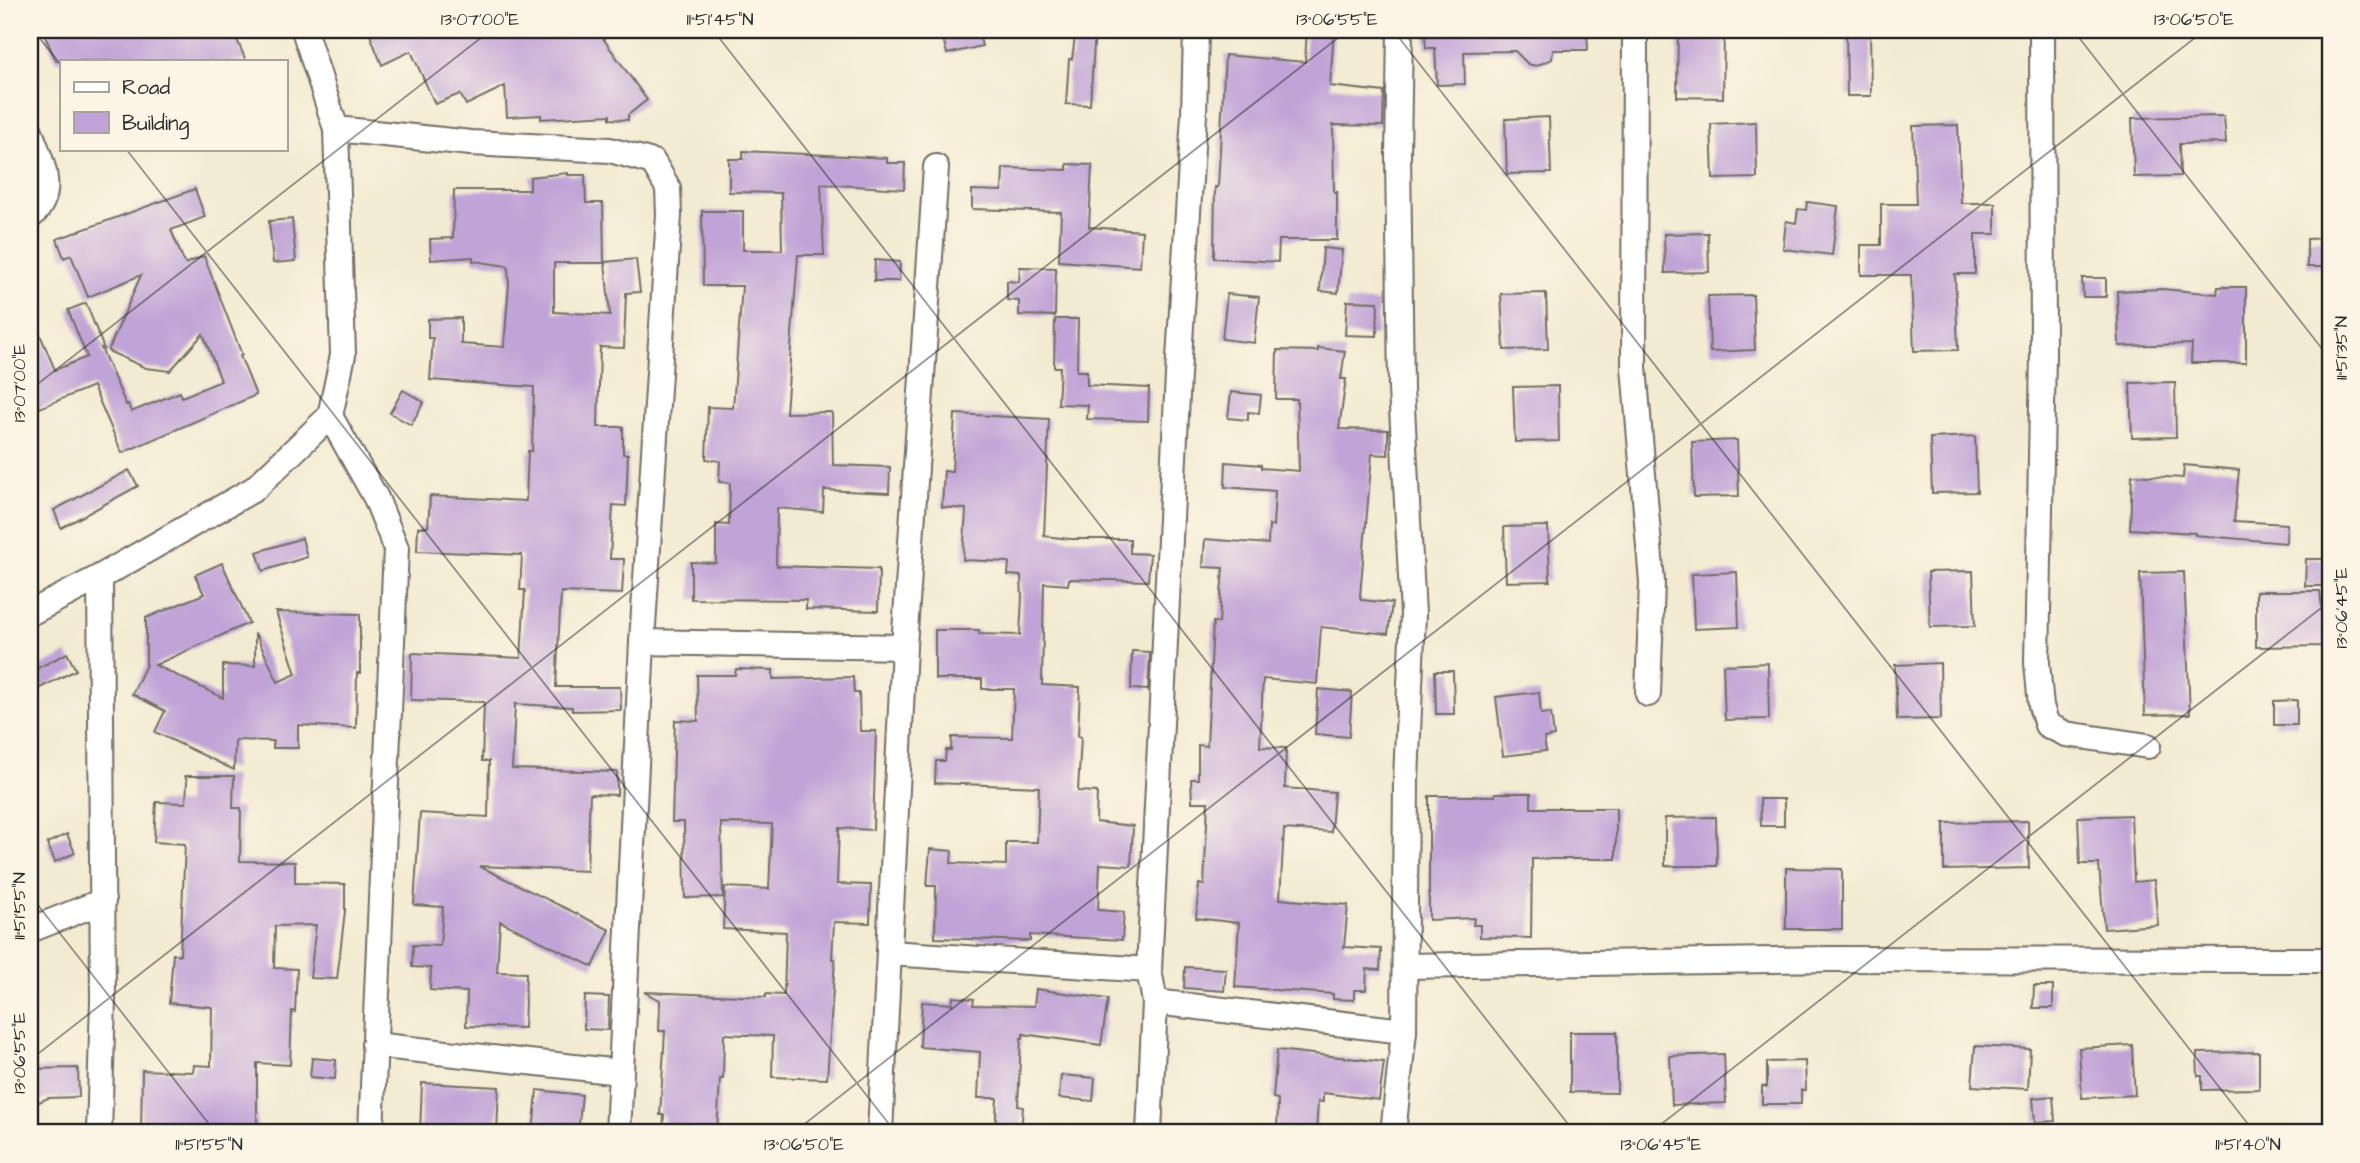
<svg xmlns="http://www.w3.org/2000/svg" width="2360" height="1163" viewBox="0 0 2360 1163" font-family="'Architects Daughter',sans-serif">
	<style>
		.building { fill: #c1a4d7 }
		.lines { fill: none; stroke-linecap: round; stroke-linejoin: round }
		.street-casing { stroke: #716e65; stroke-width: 28 }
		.street { stroke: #fff; stroke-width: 24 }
		.ticks { fill: none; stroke: #2b2b2b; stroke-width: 2; stroke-opacity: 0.45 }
		.neatline { fill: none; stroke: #2b2b2b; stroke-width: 2.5 }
		.ticks-label { font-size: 18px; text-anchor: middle; fill: #2b2b2b }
	</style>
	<rect width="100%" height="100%" fill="#fcf5e5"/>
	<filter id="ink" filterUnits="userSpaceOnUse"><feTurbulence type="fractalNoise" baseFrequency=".0143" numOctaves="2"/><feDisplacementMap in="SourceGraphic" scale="14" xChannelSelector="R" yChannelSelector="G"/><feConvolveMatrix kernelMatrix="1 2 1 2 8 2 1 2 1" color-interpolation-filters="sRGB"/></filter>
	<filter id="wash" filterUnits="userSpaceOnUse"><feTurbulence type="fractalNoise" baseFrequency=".00686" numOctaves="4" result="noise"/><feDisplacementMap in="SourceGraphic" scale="28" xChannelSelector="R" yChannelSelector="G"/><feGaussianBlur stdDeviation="1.57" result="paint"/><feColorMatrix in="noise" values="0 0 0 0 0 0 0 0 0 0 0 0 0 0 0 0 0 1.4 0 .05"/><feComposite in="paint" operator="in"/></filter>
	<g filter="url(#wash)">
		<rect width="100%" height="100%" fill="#f3ebd1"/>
		<g id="blocks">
			<g class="building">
				<polygon points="60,30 233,30 246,61 56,61 45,36"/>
				<polygon points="368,30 597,30 647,100 628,115 628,120 610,119 610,115 541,119 541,115 507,117 505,86 466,105 460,94 435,104 411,51 382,65"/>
				<polygon points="941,30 978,30 982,46 947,54"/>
				<polygon points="1076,30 1095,30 1090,105 1066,104 1069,59 1072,59"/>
				<polygon points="1307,30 1334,30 1330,86 1384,92 1383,126 1333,125 1334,192 1337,192 1337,240 1279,240 1278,262 1214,258 1215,187 1218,187 1225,55 1305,62"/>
				<polygon points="1425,30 1587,30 1588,50 1553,50 1552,59 1536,66 1528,64 1515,51 1464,52 1465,84 1437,85 1435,48 1426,48"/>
				<polygon points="1678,30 1724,30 1723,98 1677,97"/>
				<polygon points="1846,30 1870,30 1871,96 1847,96"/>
				<polygon points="2224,116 2226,143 2179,144 2180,176 2134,177 2132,118"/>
				<polygon points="1549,117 1551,173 1507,174 1505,119"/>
				<polygon points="1756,122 1757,178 1713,179 1711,124"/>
				<polygon points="1958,125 1961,203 1995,203 1995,234 1975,234 1975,274 1955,274 1958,350 1914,351 1911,275 1861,275 1861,245 1881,245 1881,204 1916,204 1913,126"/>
				<polygon points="743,151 887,158 887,163 905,163 904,189 821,184 824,255 798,255 786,413 832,412 833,465 890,467 889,493 824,490 823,512 777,508 776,563 777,566 879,569 878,611 806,609 806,600 691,599 691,562 716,563 716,524 729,525 730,483 719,482 720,461 706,459 708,407 733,408 742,286 703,286 702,211 743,211 743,250 782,250 781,193 729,192 729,159 743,159"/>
				<polygon points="1067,164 1092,165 1089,227 1142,231 1140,267 1059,261 1061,212 972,209 972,190 1002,191 1003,168 1067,170"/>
				<polygon points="568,173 568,175 585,175 586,203 603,203 604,263 554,263 554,312 610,315 605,262 636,259 640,292 626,293 624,348 600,347 598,427 623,427 623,454 628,454 626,506 613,505 610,559 624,559 622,594 561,592 556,687 620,687 621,710 572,711 572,707 515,704 512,769 617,772 617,795 590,794 587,871 479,866 610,930 593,967 500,921 497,972 526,973 524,1028 466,1026 467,992 430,990 431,968 412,967 413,945 440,946 443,907 414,905 420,813 488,817 489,761 482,761 484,702 411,700 412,653 521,658 525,590 520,590 522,555 417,551 418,527 428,527 430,496 526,501 528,451 532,451 534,387 430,380 433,338 428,338 428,319 461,318 461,344 504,347 509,283 508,266 473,261 473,257 431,260 430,239 453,238 454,190 530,190 530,177"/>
				<polygon points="195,189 205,217 171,230 185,264 204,256 242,355 240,356 256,395 122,453 93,386 30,412 30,311 55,370 87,357 68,310 86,303 104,349 101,348 126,405 128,404 131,412 180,392 182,397 221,381 203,334 170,371 146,368 108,351 141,275 88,297 71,255 64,258 57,239"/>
				<polygon points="1807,202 1838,206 1832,255 1783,249 1786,221 1796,223 1798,209 1806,210"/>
				<polygon points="292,219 296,261 273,263 269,221"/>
				<polygon points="1708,233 1709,272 1665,273 1664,234"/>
				<polygon points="2330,238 2330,267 2307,267 2307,239"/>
				<polygon points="1323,248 1342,250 1338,293 1320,291"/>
				<polygon points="875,260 900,262 899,281 874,281"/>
				<polygon points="1020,267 1056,268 1055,316 1019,315 1019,301 1007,300 1007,281 1019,282"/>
				<polygon points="2082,278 2106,278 2106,297 2083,297"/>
				<polygon points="2218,287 2246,287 2246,363 2191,363 2192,344 2119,346 2117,291 2162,289 2217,294"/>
				<polygon points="1546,293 1548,349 1504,350 1501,294"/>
				<polygon points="1227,294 1259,297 1254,343 1222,339"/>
				<polygon points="1753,295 1755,350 1710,352 1708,296"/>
				<polygon points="1347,301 1378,302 1377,336 1345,335"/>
				<polygon points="1055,319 1078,319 1077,371 1087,371 1087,385 1149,388 1148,421 1087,419 1088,405 1058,404 1060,367 1054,367"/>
				<polygon points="1318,348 1345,351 1341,379 1346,379 1339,429 1388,430 1388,455 1372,454 1360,596 1361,600 1392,603 1388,634 1321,627 1317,684 1263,679 1260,747 1286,748 1285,788 1334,792 1331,832 1284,829 1280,899 1348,905 1344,947 1381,949 1380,970 1367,969 1366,990 1354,990 1354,1000 1333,999 1333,994 1235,987 1239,923 1196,918 1199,884 1204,885 1208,802 1192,802 1191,779 1198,779 1198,745 1207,746 1213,622 1219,623 1223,568 1203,567 1205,539 1268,544 1269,525 1273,526 1275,491 1225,487 1226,462 1261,465 1261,468 1299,471 1297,399 1276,399 1277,350 1318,351"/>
				<polygon points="2175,382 2176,437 2132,438 2130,383"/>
				<polygon points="1558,386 1559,441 1515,442 1513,387"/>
				<polygon points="403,390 424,402 411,425 390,413"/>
				<polygon points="1231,392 1261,395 1259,413 1248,412 1248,420 1228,418"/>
				<polygon points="955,414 1049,419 1044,536 1070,539 1130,539 1130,553 1150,554 1148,581 1069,579 1068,585 1044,583 1042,685 1080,687 1078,736 1081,737 1078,791 1097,792 1096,822 1133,826 1131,866 1100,864 1098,910 1124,912 1122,940 1030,935 1030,941 935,938 936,886 927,886 930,849 952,851 951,863 1006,865 1006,842 1037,842 1039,787 935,783 936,761 945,761 946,750 951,750 952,737 1012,738 1014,689 982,689 982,679 935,679 935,630 979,630 979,634 1020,635 1022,597 1021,576 1008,575 1009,562 963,560 966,509 942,507 944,471 952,472"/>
				<polygon points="1975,436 1977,492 1932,493 1930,438"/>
				<polygon points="1737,440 1739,496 1694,497 1692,442"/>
				<polygon points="2184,465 2239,470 2234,521 2287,524 2286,543 2195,535 2195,533 2130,529 2132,475 2183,478"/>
				<polygon points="129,470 138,486 61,528 54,510"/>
				<polygon points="1548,526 1550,581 1506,582 1504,527"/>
				<polygon points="302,538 307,557 263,571 257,552"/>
				<polygon points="2306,559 2329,559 2329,586 2305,586"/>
				<polygon points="222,563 249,623 155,665 223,698 223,665 255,666 255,633 278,682 296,674 276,612 360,614 360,673 357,673 356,728 298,725 298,748 273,748 273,741 235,740 234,770 155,732 165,711 132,694 146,665 146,618 204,594 195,575"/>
				<polygon points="1973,571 1975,626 1930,627 1928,572"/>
				<polygon points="1737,572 1739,627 1694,629 1692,574"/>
				<polygon points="2184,572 2190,714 2145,715 2140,573"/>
				<polygon points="2256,591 2320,591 2326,646 2256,647"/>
				<polygon points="1132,651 1150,652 1148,690 1131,689"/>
				<polygon points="67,653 76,670 30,693 30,672"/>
				<polygon points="1768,663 1769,719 1725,720 1723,665"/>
				<polygon points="1940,663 1941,719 1897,720 1895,665"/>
				<polygon points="736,669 773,670 773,679 853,677 854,693 859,693 860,731 876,731 873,830 839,828 837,884 871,885 870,923 834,922 832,959 835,959 827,1079 772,1077 773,1036 724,1034 723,1079 720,1079 717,1133 663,1133 664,1115 660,1115 665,1031 659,1031 660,1000 644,992 766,997 766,994 784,995 786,932 723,929 725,887 769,889 772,824 721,823 723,897 685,898 684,822 672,822 675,720 698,721 697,675 735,675"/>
				<polygon points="1435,671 1453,671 1454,714 1436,714"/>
				<polygon points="1318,689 1352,692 1349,737 1315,734"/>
				<polygon points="1539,692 1541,714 1551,713 1554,736 1544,738 1546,751 1503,756 1496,697"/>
				<polygon points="2297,700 2297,725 2274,725 2274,701"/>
				<polygon points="185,776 234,776 233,808 241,808 240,861 295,862 295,883 345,884 345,911 337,979 310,978 316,925 275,926 274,968 297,969 295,1012 292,1011 290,1065 257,1063 257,1133 141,1133 142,1070 193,1072 194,1065 211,1066 212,1007 169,1003 173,954 180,955 185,844 154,842 156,802 186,803 187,781"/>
				<polygon points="1495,793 1531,793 1531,808 1616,808 1616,859 1532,859 1531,938 1480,937 1480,925 1473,925 1474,918 1429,920 1429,796 1495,796"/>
				<polygon points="1760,799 1784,799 1784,826 1761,826"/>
				<polygon points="2131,815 2134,882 2154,880 2158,925 2104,929 2099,864 2080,864 2078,817"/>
				<polygon points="1716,817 1717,866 1665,866 1665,818"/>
				<polygon points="2028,821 2029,868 1944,870 1944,823"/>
				<polygon points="67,834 75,853 55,862 47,843"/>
				<polygon points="1786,868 1842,869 1842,929 1786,929"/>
				<polygon points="1185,967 1226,969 1224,991 1184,988"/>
				<polygon points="2034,986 2053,986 2053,1008 2033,1008"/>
				<polygon points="1036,989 1108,999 1101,1045 1023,1034 1023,1038 1021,1038 1018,1106 1023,1107 1021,1133 995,1133 997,1098 978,1098 980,1052 920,1047 922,1002 952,1004 953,997 974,999 973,1005 1034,1006"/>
				<polygon points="585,996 609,997 608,1030 584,1029"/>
				<polygon points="1570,1032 1617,1032 1617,1093 1570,1092"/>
				<polygon points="2132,1045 2135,1095 2082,1098 2079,1048"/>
				<polygon points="1975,1046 2030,1049 2028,1089 1972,1086"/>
				<polygon points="1277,1050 1384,1062 1379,1100 1323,1093 1323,1102 1318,1102 1316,1133 1277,1133 1278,1099 1273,1098"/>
				<polygon points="2259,1052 2259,1089 2202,1090 2202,1076 2198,1076 2197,1053"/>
				<polygon points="1724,1054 1726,1103 1672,1105 1670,1056"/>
				<polygon points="312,1058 336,1060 335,1079 310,1077"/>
				<polygon points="1805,1061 1806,1090 1801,1090 1801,1104 1762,1104 1762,1086 1767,1087 1767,1062"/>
				<polygon points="78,1068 79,1097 48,1098 30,1106 30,1069"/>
				<polygon points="1061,1075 1095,1078 1093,1101 1059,1098"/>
				<polygon points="422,1083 499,1087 497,1133 420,1133"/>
				<polygon points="537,1090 582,1095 578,1133 533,1133"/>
				<polygon points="2053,1096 2055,1121 2035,1122 2033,1098"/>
			</g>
		</g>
	</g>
	<g filter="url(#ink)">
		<use href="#blocks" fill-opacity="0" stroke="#716e65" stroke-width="2"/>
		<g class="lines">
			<g class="street-casing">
				<g id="street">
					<polyline points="1635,30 1634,367 1652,582 1648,694"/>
					<polyline points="2042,30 2043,354 2037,663 2041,706 2047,725 2066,734 2148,746"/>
					<polyline points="336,129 471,143 610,150 653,162 668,188 669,215 642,642 618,1133"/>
					<path d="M 30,131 C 40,161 59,192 30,217"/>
					<polyline points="330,416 376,498 396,548 371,1133"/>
					<polyline points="30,613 100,577 254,489 330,416 343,355 336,129 304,30"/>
					<polyline points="642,642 904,647"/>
					<polyline points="30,930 103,901"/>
					<polyline points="890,953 1149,970"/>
					<polyline points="1405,966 1830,959 2330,960"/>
					<polyline points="1155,1002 1404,1031"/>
					<polyline points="374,1045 620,1072"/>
					<polyline points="99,1133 103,1000 100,577"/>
					<polyline points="880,1133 904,647 936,167"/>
					<polyline points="1149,1133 1155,1002 1149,970 1178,375 1194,115 1196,30"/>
					<polyline points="1393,1133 1404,1031 1406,780 1413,614 1401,389 1398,154 1400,30"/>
				</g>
			</g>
			<use href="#street" class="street"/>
		</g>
	</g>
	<path class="ticks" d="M 33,30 L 61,65M 713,30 L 1575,1133M 1393,30 L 2255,1133M 2073,30 L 2330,359M 126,149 L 896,1133M 30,390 L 491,30M 30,895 L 216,1133M 30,1060 L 1348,30M 793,1133 L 2205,30M 1650,1133 L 2330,601"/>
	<rect width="2360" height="1163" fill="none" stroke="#fcf5e5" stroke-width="77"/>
	<rect x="60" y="60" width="228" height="91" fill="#fcf5e5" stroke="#a8a49b" stroke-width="2"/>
	<rect x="74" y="82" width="35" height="10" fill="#ffffff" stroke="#a8a49b" stroke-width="2"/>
	<text x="122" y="94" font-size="21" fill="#2b2b2b">Road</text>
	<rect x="74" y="112" width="35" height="21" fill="#c1a4d7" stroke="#a8a49b" stroke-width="2"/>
	<text x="122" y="130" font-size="21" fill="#2b2b2b">Building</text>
	<rect x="38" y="38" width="2284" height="1086" class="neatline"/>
	<g class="ticks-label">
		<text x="480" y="25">13°07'00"E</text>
		<text x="720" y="25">11°51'45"N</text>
		<text x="1337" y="25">13°06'55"E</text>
		<text x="2194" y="25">13°06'50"E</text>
		<text transform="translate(2341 348) rotate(-90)" y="6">11°51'35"N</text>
		<text transform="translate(19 383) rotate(-90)" y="6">13°07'00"E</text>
		<text transform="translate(2341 608) rotate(-90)" y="6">13°06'45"E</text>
		<text transform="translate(19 906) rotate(-90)" y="6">11°51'55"N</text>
		<text transform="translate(19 1053) rotate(-90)" y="6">13°06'55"E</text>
		<text x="209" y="1150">11°51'55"N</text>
		<text x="804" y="1150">13°06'50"E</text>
		<text x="1661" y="1150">13°06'45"E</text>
		<text x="2248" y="1150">11°51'40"N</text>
	</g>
</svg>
